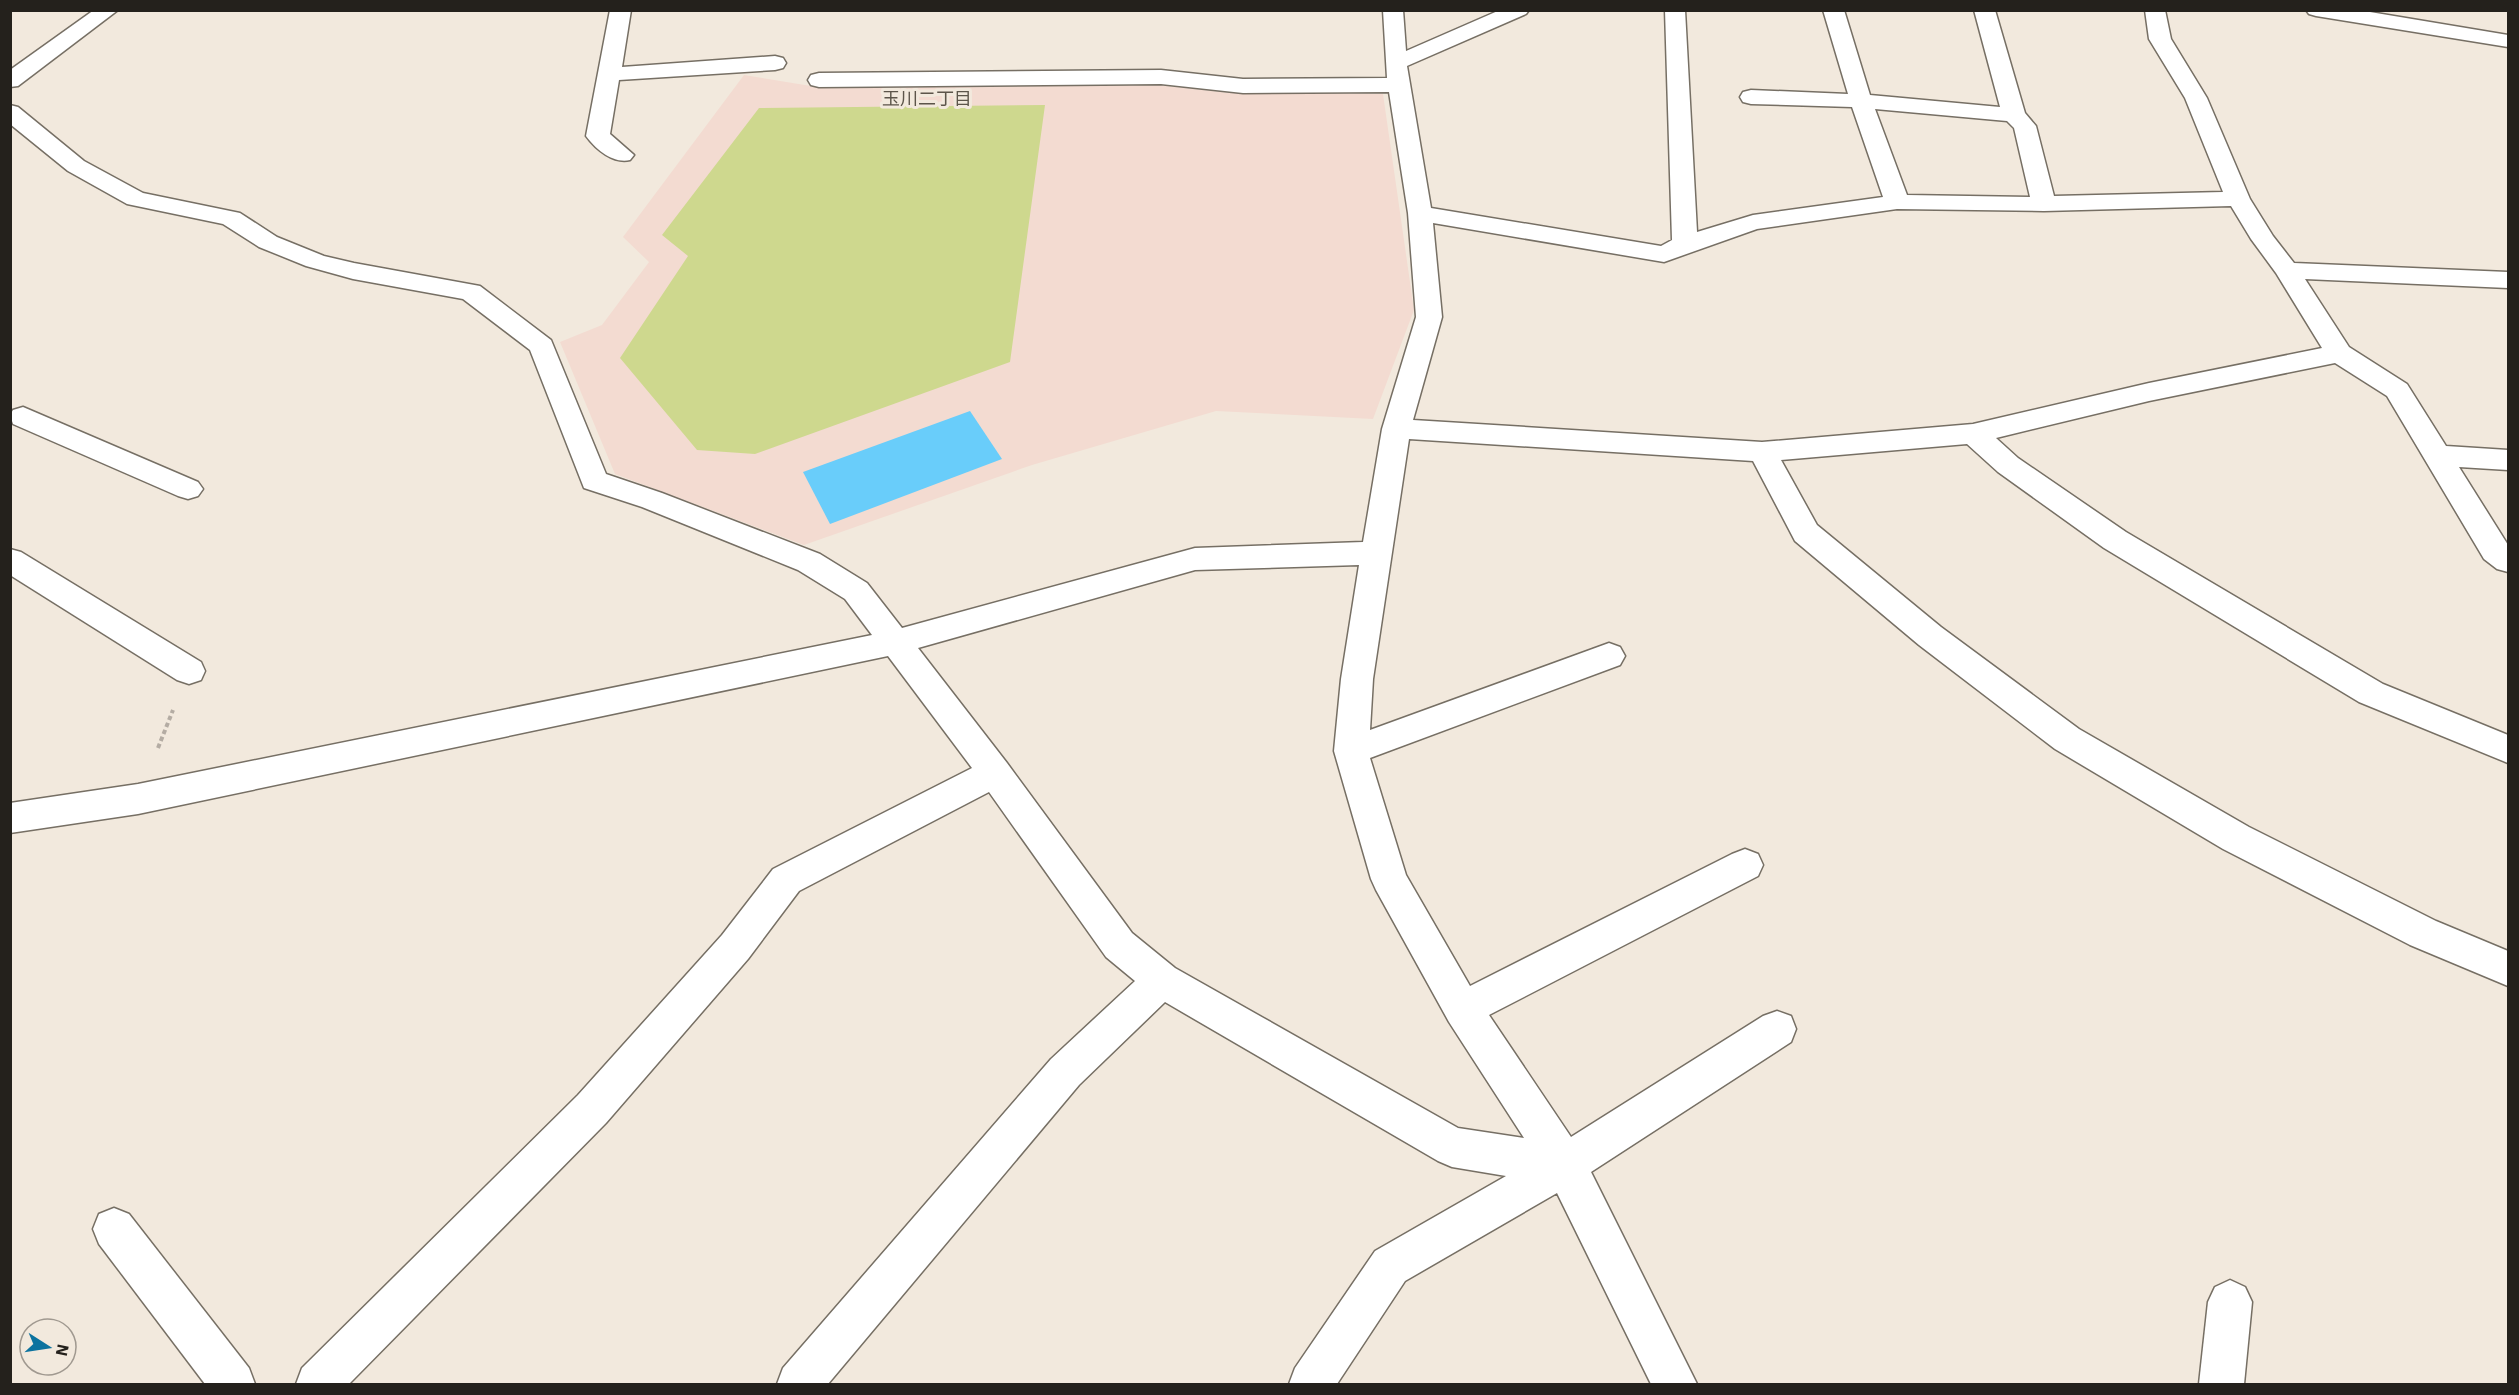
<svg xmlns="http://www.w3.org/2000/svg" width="2519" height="1395" viewBox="0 0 2519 1395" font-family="'IBM Plex Sans','Noto Sans JP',sans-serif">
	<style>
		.education { fill: #f3dbd1 }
		.green { fill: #ced88e }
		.water { fill: #69cdfa }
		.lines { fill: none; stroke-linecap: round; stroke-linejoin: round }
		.minor-casing { stroke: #766f64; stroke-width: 3 }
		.path { stroke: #b4aca3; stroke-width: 4; stroke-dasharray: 4.5 3; stroke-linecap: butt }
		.minor { fill: #fff; fill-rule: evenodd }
		.labels { text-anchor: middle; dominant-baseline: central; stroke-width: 6; stroke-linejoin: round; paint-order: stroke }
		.far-neighbourhood-label { font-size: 18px; fill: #5c554a; stroke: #f2e9dd }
	</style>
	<rect width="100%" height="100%" fill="#f2e9dd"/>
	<polygon class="education" points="744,75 823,88 1158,85 1230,93 1383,94 1414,310 1373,419 1216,411 1032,465 804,545 615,474 560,342 602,325 649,262 623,237"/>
	<polygon class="green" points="1045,105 1010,362 755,454 697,450 620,358 688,256 662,235 759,108"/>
	<polygon class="water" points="970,411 1002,459 830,524 803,472"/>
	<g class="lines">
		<g class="minor-casing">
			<g id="minor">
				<polygon points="94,10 118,10 18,86 10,87 10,70"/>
				<path d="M 610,10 L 631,10 L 622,67 L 775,56 L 783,58 L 786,63 L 783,68 L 775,70 L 619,80 L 610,134 L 634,155 L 630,160 C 614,164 596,150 586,136 Z"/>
				<path d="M 1383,10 L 1403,10 L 1406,51 L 1500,10 L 1529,10 L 1526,14 L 1407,66 L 1431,208 L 1661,246 L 1672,240 L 1665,10 L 1685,10 L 1697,232 L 1753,215 L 1883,197 L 1852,107 L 1751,104 L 1743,102 L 1740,97 L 1743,92 L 1751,90 L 1848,94 L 1823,10 L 1844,10 L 1870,95 L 2000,107 L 1974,10 L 1995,10 L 2025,113 L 2036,126 L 2054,196 L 2223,192 L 2185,98 L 2149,39 L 2145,10 L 2165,10 L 2171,39 L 2207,98 L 2250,199 L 2273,236 L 2294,263 L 2508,272 L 2508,288 L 2305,279 L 2349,347 L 2407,384 L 2446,446 L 2508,450 L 2508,470 L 2459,467 L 2508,545 L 2508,572 L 2497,569 L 2484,559 L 2387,396 L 2335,363 L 2149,401 L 1996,438 L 2018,458 L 2126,532 L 2383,684 L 2508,735 L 2508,763 L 2359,702 L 2104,548 L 1998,472 L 1967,444 L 1781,460 L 1817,525 L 1941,627 L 2079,729 L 2249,827 L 2436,921 L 2508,951 L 2508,986 L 2410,945 L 2223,849 L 2055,749 L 1919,645 L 1795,541 L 1753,461 L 1409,439 L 1373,679 L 1370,730 L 1609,643 L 1620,647 L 1625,656 L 1620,665 L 1370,758 L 1406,875 L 1470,986 L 1732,854 L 1745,849 L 1758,854 L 1763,865 L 1758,876 L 1489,1015 L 1571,1137 L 1763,1016 L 1777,1011 L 1791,1016 L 1796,1029 L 1791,1042 L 1591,1172 L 1697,1384 L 1651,1384 L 1557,1193 L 1405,1281 L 1337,1384 L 1289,1384 L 1295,1368 L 1375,1251 L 1506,1176 L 1452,1167 L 1438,1161 L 1165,1002 L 1079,1085 L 828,1384 L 777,1384 L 783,1368 L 1051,1059 L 1135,981 L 1106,957 L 989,792 L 799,891 L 748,959 L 606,1123 L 349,1384 L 296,1384 L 302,1368 L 578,1095 L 722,935 L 773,869 L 972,768 L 888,656 L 138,814 L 10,833 L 10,803 L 138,784 L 872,635 L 845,599 L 798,570 L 642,507 L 584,488 L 530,350 L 463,299 L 353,279 L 306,266 L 259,247 L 223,224 L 127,204 L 68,171 L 10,124 L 10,105 L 18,107 L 84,161 L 143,193 L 240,213 L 277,237 L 324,256 L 354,263 L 480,286 L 551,340 L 606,474 L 662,493 L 820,554 L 867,583 L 902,628 L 1195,548 L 1363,542 L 1382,429 L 1416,317 L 1408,213 L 1389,92 L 1243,93 L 1161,84 L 819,87 L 811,85 L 808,80 L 811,75 L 819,73 L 1161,70 L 1243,79 L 1387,78 ZM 1875,109 L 2007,121 L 2014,128 L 2030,197 L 1907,195 ZM 2231,206 L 2251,239 L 2276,273 L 2322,348 L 2149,383 L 1973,424 L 1762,442 L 1413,420 L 1442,317 L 1433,223 L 1664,262 L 1757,229 L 1897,209 L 2044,211 ZM 1359,565 L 1341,679 L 1334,751 L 1371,879 L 1376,890 L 1449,1022 L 1524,1138 L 1458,1128 L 1175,968 L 1132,933 L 1007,763 L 918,648 L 1195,570 Z"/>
				<polygon points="2306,10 2358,10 2508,35 2508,47 2316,16 2309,14"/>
				<polygon points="23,407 198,482 203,489 198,496 188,499 178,496 13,424 10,415 13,410"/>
				<polygon points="10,549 21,552 201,662 205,671 201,680 189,684 177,680 10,575"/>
				<polygon points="114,1208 129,1214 249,1368 255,1384 205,1384 99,1244 93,1229 99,1214"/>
				<polygon points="2230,1280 2245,1287 2252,1302 2244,1384 2199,1384 2208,1302 2215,1287"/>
			</g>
		</g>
		<polyline class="path" points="158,748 173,710"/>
		<use href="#minor" class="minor"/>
	</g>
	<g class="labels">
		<g class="far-neighbourhood-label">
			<text x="927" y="98">玉川二丁目</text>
		</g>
	</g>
	<rect width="2519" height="1395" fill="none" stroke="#24211c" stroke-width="24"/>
	<g transform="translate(48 1347) rotate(102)"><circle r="28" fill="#f2e9dd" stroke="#a09990" stroke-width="1.5"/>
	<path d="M0-4.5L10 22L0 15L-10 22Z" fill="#0d739f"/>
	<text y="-9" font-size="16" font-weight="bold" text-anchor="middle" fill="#24211c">N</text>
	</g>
</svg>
